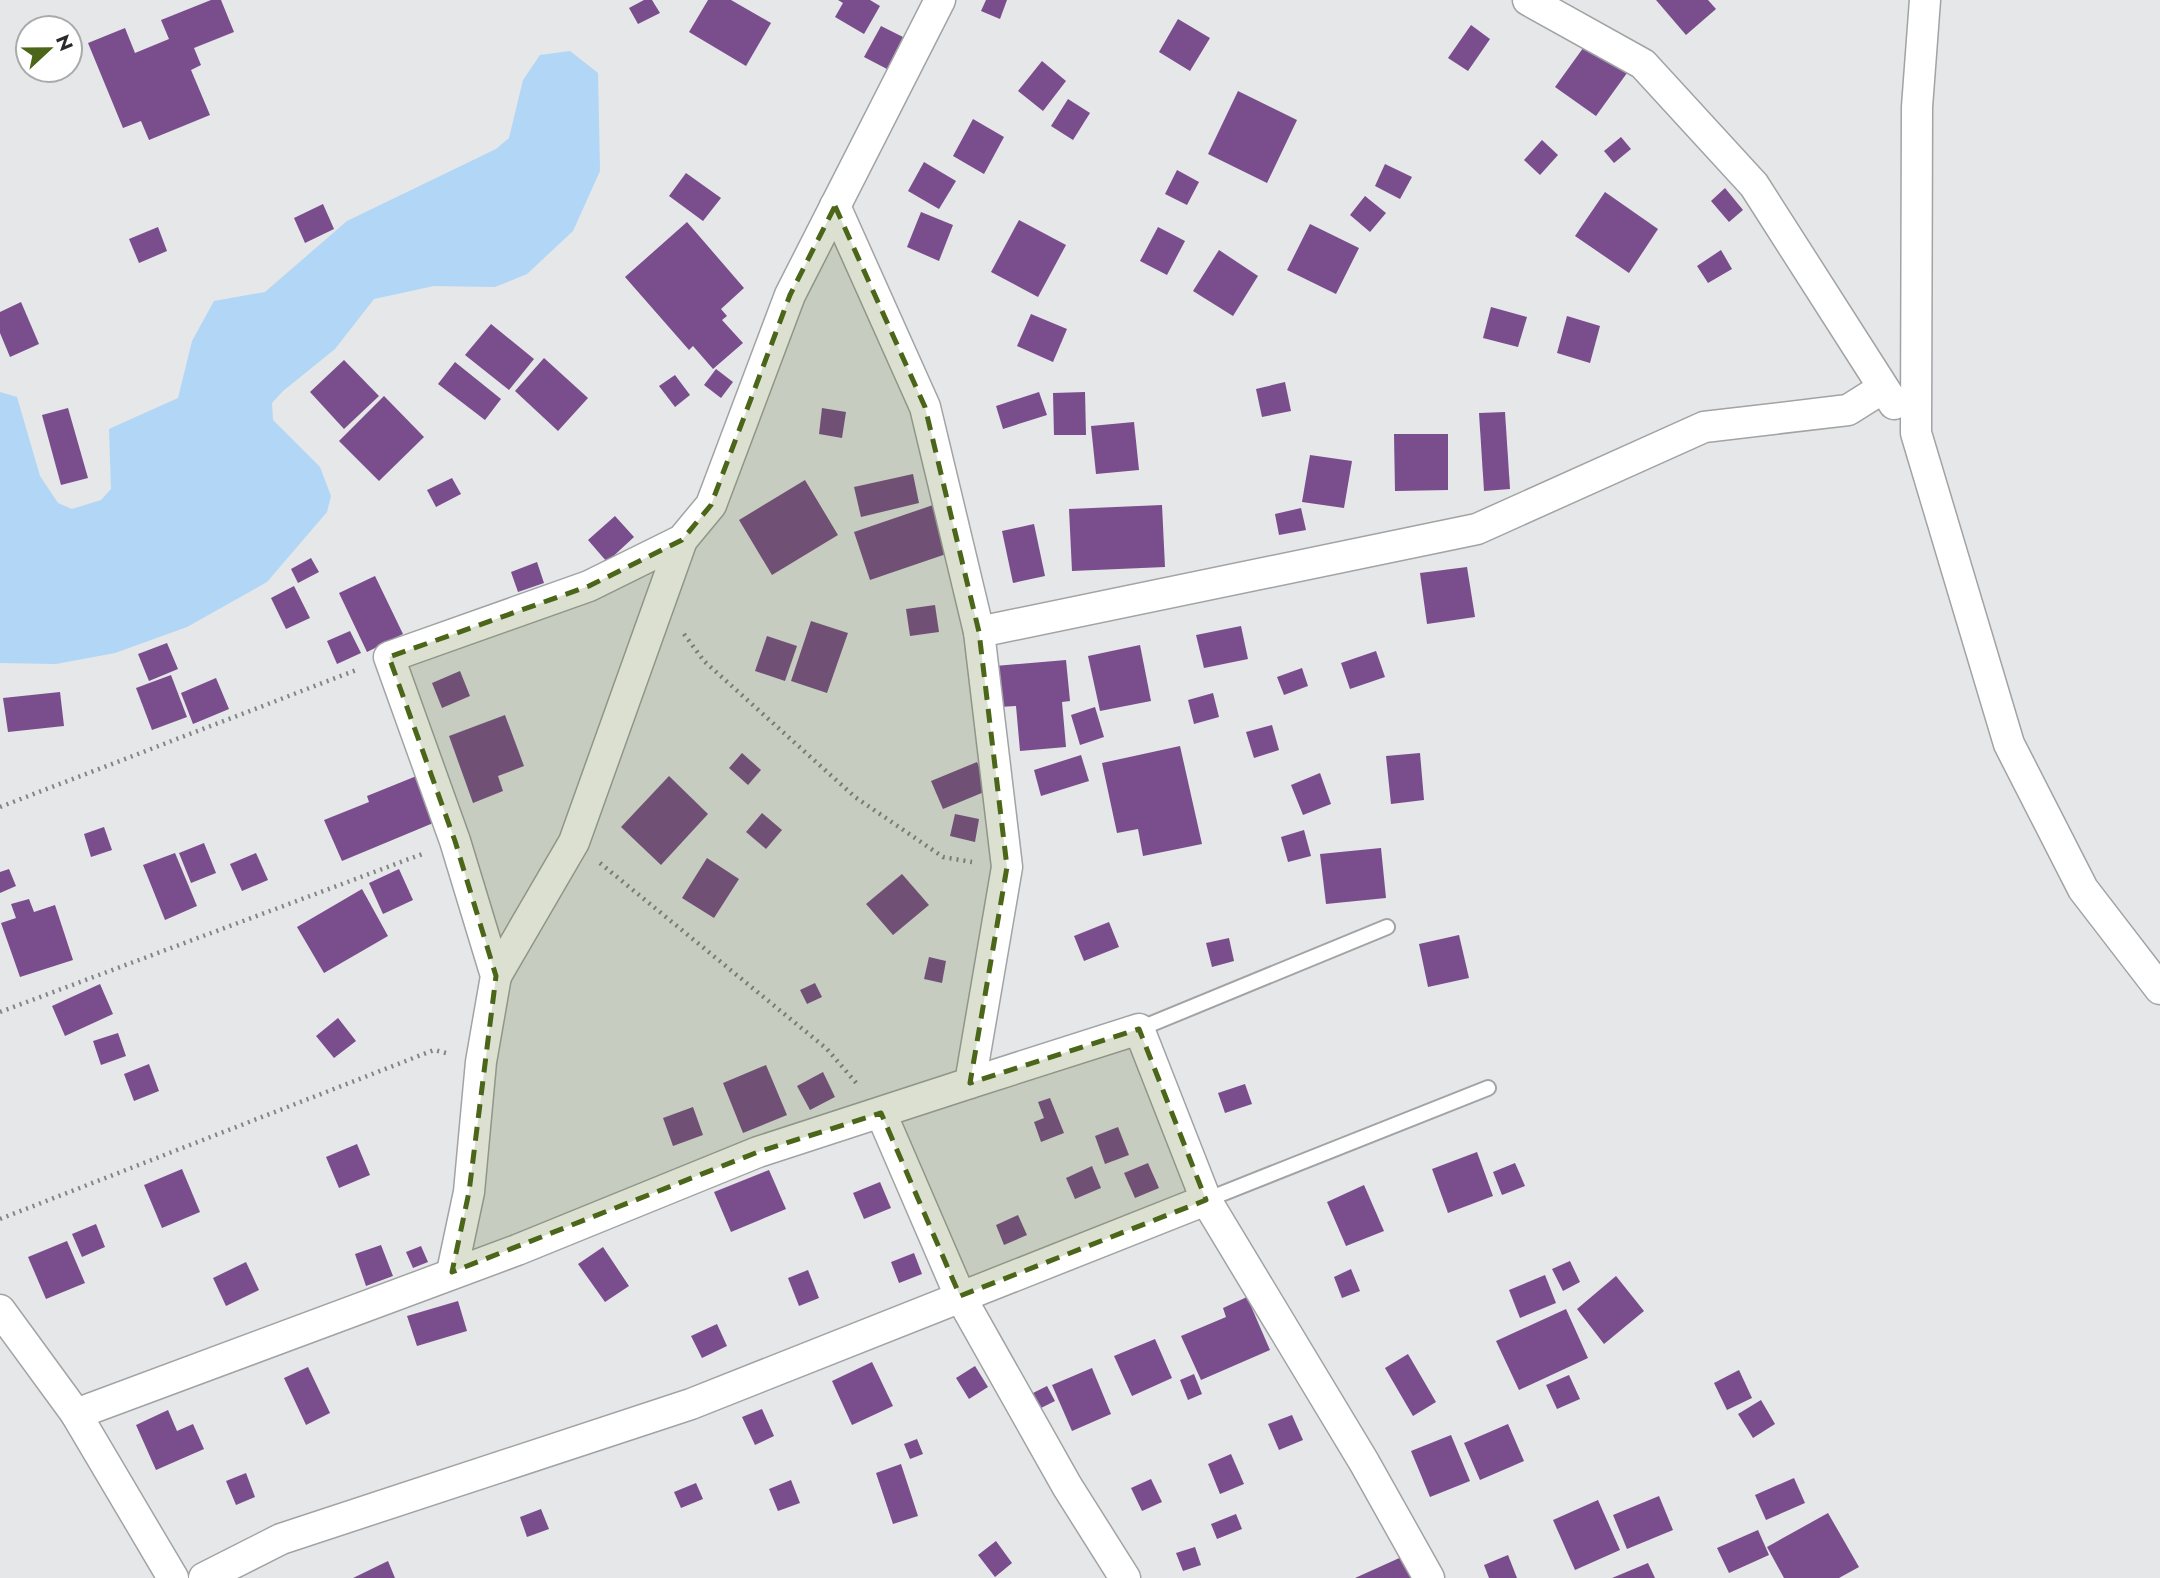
<svg xmlns="http://www.w3.org/2000/svg" width="2160" height="1578" viewBox="0 0 2160 1578" font-family="Jost,sans-serif">
	<style>
		.green { fill: #b2d6f5 }
		.building { fill: #7a4d8c }
		.lines { fill: none; stroke-linecap: round; stroke-linejoin: round }
		.lane-casing { stroke: #a1a3a4; stroke-width: 18 }
		.street-casing { stroke: #a1a3a4; stroke-width: 33 }
		.path { stroke: #838586; stroke-width: 4.5; stroke-dasharray: 2 5; stroke-linecap: butt }
		.lane { stroke: #fff; stroke-width: 14 }
		.street { stroke: #fff; stroke-width: 30 }
		.marked { fill: #4b6618; fill-opacity: 0.2; stroke: #4b6618; stroke-width: 5; stroke-dasharray: 14 9; stroke-linejoin: round }
	</style>
	<rect width="100%" height="100%" fill="#e5e7e9"/>
	<polygon class="green" points="570,51 598,73 600,171 573,231 527,274 495,287 434,286 374,299 335,349 283,391 272,403 273,420 320,467 331,496 327,512 267,582 187,627 115,653 56,664 0,663 0,392 17,397 40,476 58,503 72,509 101,500 111,489 109,429 178,398 192,341 214,301 265,292 347,221 496,149 509,138 523,80 540,55"/>
	<g class="building">
		<polygon points="211,0 221,0 234,32 194,48 201,65 191,70 210,115 149,140 141,121 123,128 88,43 125,28 135,53 169,39 161,20"/>
		<polygon points="644,0 652,0 660,13 638,24 629,8"/>
		<polygon points="708,0 731,0 771,23 746,66 689,32"/>
		<polygon points="838,0 870,0 880,6 864,34 835,17 843,3"/>
		<polygon points="986,0 1007,0 1000,19 981,11"/>
		<polygon points="1656,0 1708,0 1716,9 1686,35"/>
		<polygon points="1178,19 1210,38 1190,71 1159,52"/>
		<polygon points="1471,25 1490,39 1468,71 1448,58"/>
		<polygon points="881,26 903,37 887,69 864,57"/>
		<polygon points="1586,44 1627,73 1596,116 1555,87"/>
		<polygon points="1042,61 1066,81 1043,111 1018,91"/>
		<polygon points="1238,91 1297,120 1267,183 1208,154"/>
		<polygon points="1068,99 1090,113 1073,140 1051,126"/>
		<polygon points="973,119 1004,137 984,174 953,156"/>
		<polygon points="1621,137 1631,149 1614,163 1604,151"/>
		<polygon points="1542,140 1558,155 1540,175 1524,160"/>
		<polygon points="924,162 956,181 939,209 908,191"/>
		<polygon points="1385,164 1412,177 1400,199 1375,186"/>
		<polygon points="1177,170 1199,182 1187,205 1165,194"/>
		<polygon points="686,173 721,198 703,221 669,196"/>
		<polygon points="1725,188 1743,210 1729,222 1711,201"/>
		<polygon points="1605,192 1658,229 1629,273 1575,236"/>
		<polygon points="1365,196 1386,213 1370,232 1350,215"/>
		<polygon points="323,204 334,229 305,243 294,218"/>
		<polygon points="921,212 953,225 939,261 907,247"/>
		<polygon points="1019,220 1066,245 1038,297 991,272"/>
		<polygon points="687,222 744,288 721,309 727,316 722,320 743,343 713,369 693,346 689,350 625,277"/>
		<polygon points="1310,224 1359,248 1336,294 1287,270"/>
		<polygon points="158,227 167,251 139,263 129,239"/>
		<polygon points="1158,227 1185,241 1167,275 1140,261"/>
		<polygon points="1219,250 1258,276 1233,316 1193,291"/>
		<polygon points="1721,250 1732,269 1708,283 1697,266"/>
		<polygon points="21,302 39,344 10,357 0,333 0,312"/>
		<polygon points="1491,307 1527,317 1518,347 1483,338"/>
		<polygon points="1031,314 1067,329 1053,362 1017,346"/>
		<polygon points="1567,316 1600,326 1590,363 1557,353"/>
		<polygon points="491,324 534,359 509,390 465,355"/>
		<polygon points="544,358 588,398 558,431 515,391"/>
		<polygon points="344,360 379,396 344,429 310,392"/>
		<polygon points="455,362 501,399 485,420 438,384"/>
		<polygon points="716,369 733,382 721,398 704,385"/>
		<polygon points="675,375 690,395 675,407 659,386"/>
		<polygon points="1285,382 1291,411 1262,417 1256,389"/>
		<polygon points="1039,392 1047,415 1003,429 996,406"/>
		<polygon points="1085,392 1086,435 1054,435 1053,393"/>
		<polygon points="384,396 424,437 379,481 339,441"/>
		<polygon points="68,408 88,478 61,485 42,415"/>
		<polygon points="822,408 846,412 842,438 819,434"/>
		<polygon points="1505,412 1510,489 1484,491 1479,413"/>
		<polygon points="1134,422 1139,470 1096,474 1091,426"/>
		<polygon points="1394,434 1448,434 1448,490 1395,491"/>
		<polygon points="1310,455 1352,461 1344,508 1302,502"/>
		<polygon points="913,474 919,503 861,517 854,487"/>
		<polygon points="452,478 461,494 436,507 427,490"/>
		<polygon points="805,480 838,535 772,575 739,520"/>
		<polygon points="936,504 952,552 870,580 854,532"/>
		<polygon points="1162,505 1165,567 1072,571 1069,509"/>
		<polygon points="1301,508 1306,530 1279,535 1275,514"/>
		<polygon points="615,516 634,537 607,562 588,540"/>
		<polygon points="1034,524 1045,576 1013,583 1002,531"/>
		<polygon points="311,558 319,572 298,583 291,569"/>
		<polygon points="537,562 544,583 518,592 511,572"/>
		<polygon points="1467,567 1475,617 1427,624 1420,573"/>
		<polygon points="375,576 403,634 367,652 339,593"/>
		<polygon points="294,586 310,618 286,629 271,598"/>
		<polygon points="935,605 939,632 910,636 906,609"/>
		<polygon points="811,621 848,633 827,693 791,681"/>
		<polygon points="1241,626 1248,659 1204,668 1196,635"/>
		<polygon points="350,631 361,653 337,664 327,641"/>
		<polygon points="767,636 797,646 785,681 755,671"/>
		<polygon points="167,643 178,669 149,681 138,654"/>
		<polygon points="1140,645 1151,701 1100,711 1088,656"/>
		<polygon points="1376,651 1385,677 1350,689 1341,663"/>
		<polygon points="1066,660 1070,701 1062,702 1066,747 1020,751 1016,706 999,707 995,666"/>
		<polygon points="1302,668 1308,686 1284,695 1277,677"/>
		<polygon points="460,671 470,696 442,708 432,683"/>
		<polygon points="171,675 187,717 152,730 136,688"/>
		<polygon points="216,678 229,709 193,724 181,693"/>
		<polygon points="60,692 64,726 8,732 3,698"/>
		<polygon points="1213,693 1219,717 1194,724 1188,700"/>
		<polygon points="1095,707 1104,737 1080,745 1071,715"/>
		<polygon points="505,715 524,766 498,776 503,791 473,803 449,736"/>
		<polygon points="1272,725 1279,750 1254,758 1246,732"/>
		<polygon points="1180,746 1202,844 1143,856 1138,829 1117,833 1102,763"/>
		<polygon points="742,753 761,770 748,785 729,768"/>
		<polygon points="1420,753 1424,800 1391,804 1386,756"/>
		<polygon points="1081,755 1089,781 1041,796 1034,770"/>
		<polygon points="977,762 989,790 943,809 931,781"/>
		<polygon points="1320,773 1331,804 1303,815 1291,785"/>
		<polygon points="419,775 438,821 342,861 324,820 369,802 367,796"/>
		<polygon points="669,776 708,814 661,865 621,827"/>
		<polygon points="762,813 782,830 766,849 746,832"/>
		<polygon points="955,814 979,819 975,842 950,836"/>
		<polygon points="104,827 112,850 91,857 84,834"/>
		<polygon points="1304,830 1311,856 1288,862 1281,837"/>
		<polygon points="204,843 216,873 191,883 179,853"/>
		<polygon points="1381,848 1386,898 1326,904 1320,854"/>
		<polygon points="175,853 197,906 165,920 143,865"/>
		<polygon points="256,853 268,880 242,891 230,864"/>
		<polygon points="707,858 739,879 714,918 682,898"/>
		<polygon points="9,869 16,886 0,893 0,872"/>
		<polygon points="399,869 413,900 383,914 369,883"/>
		<polygon points="902,874 929,905 893,935 866,904"/>
		<polygon points="362,889 388,936 324,973 297,927"/>
		<polygon points="29,899 34,912 55,905 73,960 20,977 1,923 16,918 11,904"/>
		<polygon points="1109,922 1119,947 1084,961 1074,936"/>
		<polygon points="1459,935 1469,978 1428,987 1419,944"/>
		<polygon points="1229,938 1234,961 1212,967 1206,943"/>
		<polygon points="929,957 946,961 942,983 924,979"/>
		<polygon points="815,983 822,997 807,1004 800,990"/>
		<polygon points="100,984 113,1014 65,1036 52,1006"/>
		<polygon points="338,1018 356,1041 334,1058 316,1036"/>
		<polygon points="118,1033 126,1056 101,1065 93,1041"/>
		<polygon points="149,1064 159,1091 134,1101 124,1074"/>
		<polygon points="766,1065 787,1115 743,1133 723,1083"/>
		<polygon points="823,1072 835,1097 810,1110 797,1086"/>
		<polygon points="1245,1084 1252,1104 1225,1113 1218,1093"/>
		<polygon points="1050,1098 1064,1133 1041,1142 1034,1122 1044,1118 1038,1102"/>
		<polygon points="693,1107 703,1135 673,1146 663,1118"/>
		<polygon points="1118,1127 1129,1155 1105,1164 1095,1136"/>
		<polygon points="357,1144 370,1175 339,1188 326,1157"/>
		<polygon points="1477,1152 1493,1196 1448,1213 1432,1169"/>
		<polygon points="1148,1163 1159,1188 1135,1198 1124,1173"/>
		<polygon points="1515,1163 1525,1186 1502,1195 1493,1172"/>
		<polygon points="1092,1166 1101,1188 1075,1199 1066,1178"/>
		<polygon points="182,1169 200,1212 162,1228 144,1185"/>
		<polygon points="769,1170 786,1209 731,1232 714,1192"/>
		<polygon points="880,1182 891,1208 864,1219 853,1193"/>
		<polygon points="1364,1185 1384,1231 1346,1246 1327,1202"/>
		<polygon points="1018,1215 1027,1235 1004,1245 996,1225"/>
		<polygon points="96,1224 105,1247 82,1257 72,1234"/>
		<polygon points="67,1241 85,1283 46,1299 28,1257"/>
		<polygon points="381,1245 393,1276 366,1286 355,1254"/>
		<polygon points="421,1246 428,1262 413,1268 406,1252"/>
		<polygon points="603,1247 629,1286 605,1302 578,1264"/>
		<polygon points="914,1253 922,1274 899,1283 891,1262"/>
		<polygon points="1570,1261 1580,1282 1563,1291 1552,1269"/>
		<polygon points="246,1262 259,1290 226,1306 213,1278"/>
		<polygon points="1351,1269 1360,1291 1342,1298 1334,1277"/>
		<polygon points="808,1270 819,1298 799,1306 788,1278"/>
		<polygon points="1545,1275 1556,1303 1520,1318 1509,1290"/>
		<polygon points="1616,1276 1644,1311 1604,1344 1577,1309"/>
		<polygon points="1247,1297 1270,1350 1201,1380 1181,1336 1226,1317 1223,1308"/>
		<polygon points="458,1301 467,1331 417,1346 407,1316"/>
		<polygon points="1566,1309 1588,1358 1519,1390 1496,1341"/>
		<polygon points="717,1324 727,1346 702,1358 691,1336"/>
		<polygon points="1155,1339 1172,1378 1132,1396 1114,1356"/>
		<polygon points="1408,1354 1436,1402 1413,1416 1385,1368"/>
		<polygon points="872,1362 893,1406 852,1425 832,1381"/>
		<polygon points="975,1366 988,1387 969,1399 956,1378"/>
		<polygon points="308,1367 330,1413 306,1425 284,1378"/>
		<polygon points="1092,1368 1111,1414 1072,1431 1052,1385"/>
		<polygon points="1739,1370 1752,1398 1727,1410 1714,1383"/>
		<polygon points="1194,1374 1202,1394 1188,1400 1180,1380"/>
		<polygon points="1569,1375 1580,1399 1557,1409 1546,1385"/>
		<polygon points="1047,1386 1055,1401 1039,1409 1031,1394"/>
		<polygon points="1761,1400 1775,1424 1753,1438 1738,1414"/>
		<polygon points="762,1409 774,1436 755,1445 742,1417"/>
		<polygon points="168,1410 177,1431 193,1424 204,1449 156,1470 136,1425"/>
		<polygon points="1292,1415 1303,1440 1279,1450 1268,1424"/>
		<polygon points="1508,1424 1524,1461 1480,1480 1464,1443"/>
		<polygon points="1451,1435 1470,1481 1430,1497 1411,1451"/>
		<polygon points="917,1439 923,1454 910,1459 904,1444"/>
		<polygon points="1231,1454 1244,1484 1220,1494 1208,1464"/>
		<polygon points="901,1464 918,1516 893,1524 876,1473"/>
		<polygon points="246,1473 255,1497 236,1505 226,1481"/>
		<polygon points="1794,1478 1805,1503 1766,1520 1755,1495"/>
		<polygon points="1151,1479 1162,1502 1142,1511 1131,1488"/>
		<polygon points="791,1480 800,1503 778,1511 769,1489"/>
		<polygon points="696,1483 703,1499 681,1508 674,1492"/>
		<polygon points="1659,1496 1673,1530 1627,1549 1613,1515"/>
		<polygon points="1598,1500 1620,1550 1575,1570 1553,1520"/>
		<polygon points="541,1509 549,1529 527,1537 520,1517"/>
		<polygon points="1828,1513 1859,1567 1839,1578 1784,1578 1767,1547"/>
		<polygon points="1236,1514 1242,1529 1217,1539 1211,1524"/>
		<polygon points="1758,1530 1769,1555 1729,1573 1717,1548"/>
		<polygon points="996,1541 1012,1563 995,1577 978,1555"/>
		<polygon points="1195,1547 1201,1565 1183,1571 1176,1553"/>
		<polygon points="1406,1555 1416,1578 1355,1578"/>
		<polygon points="1508,1555 1517,1578 1489,1578 1484,1565"/>
		<polygon points="388,1561 395,1578 353,1578"/>
		<polygon points="1648,1563 1655,1578 1612,1578"/>
	</g>
	<g class="lines">
		<g class="lane-casing">
			<g id="lane">
				<polyline points="1139,1029 1387,927"/>
				<polyline points="1206,1200 1488,1088"/>
			</g>
		</g>
		<g class="street-casing">
			<g id="street">
				<polyline points="1528,0 1643,64 1754,185 1894,404"/>
				<polyline points="1925,0 1917,107 1916,433 2009,744 2083,889 2160,989"/>
				<polyline points="979,632 1477,529 1704,427 1848,410 1883,388"/>
				<polyline points="496,976 574,842 682,540"/>
				<polyline points="970,1083 1139,1029 1206,1200 1364,1462 1429,1578"/>
				<polyline points="881,1113 960,1296 1067,1486 1125,1578"/>
				<polyline points="452,1272 469,1192 481,1062 496,976 455,841 389,657 589,586 682,540 711,505 790,295 940,0"/>
				<polyline points="0,1310 76,1414 173,1578"/>
				<polyline points="76,1414 517,1250 758,1152 970,1083 1007,867 979,632 925,407 835,206"/>
				<polyline points="204,1578 281,1539 691,1404 1206,1200"/>
			</g>
		</g>
		<g class="path">
			<polyline points="684,634 704,661 855,797 943,857 972,862"/>
			<polyline points="0,807 359,669"/>
			<polyline points="600,863 827,1049 858,1085"/>
			<polyline points="0,1012 425,853"/>
			<polyline points="0,1219 434,1050 450,1054"/>
		</g>
		<use href="#lane" class="lane"/>
		<use href="#street" class="street"/>
	</g>
	<path class="marked" d="M 835,206 L 925,407 L 979,632 L 1007,867 L 970,1083 L 1139,1029 L 1206,1200 L 960,1296 L 881,1113 L 758,1152 L 452,1272 L 469,1192 L 496,976 L 455,841 L 389,657 L 589,586 L 682,540 L 711,505 L 790,295 Z"/>
	<g transform="translate(49 49) rotate(68)"><circle r="33" fill="#ffffff" stroke="#a9aaaa" stroke-width="2"/>
	<path d="M0-5L12 26L0 18L-12 26Z" fill="#4b6618"/>
	<text y="-10" font-size="19" font-weight="bold" text-anchor="middle" fill="#292a2b">N</text>
	</g>
</svg>
